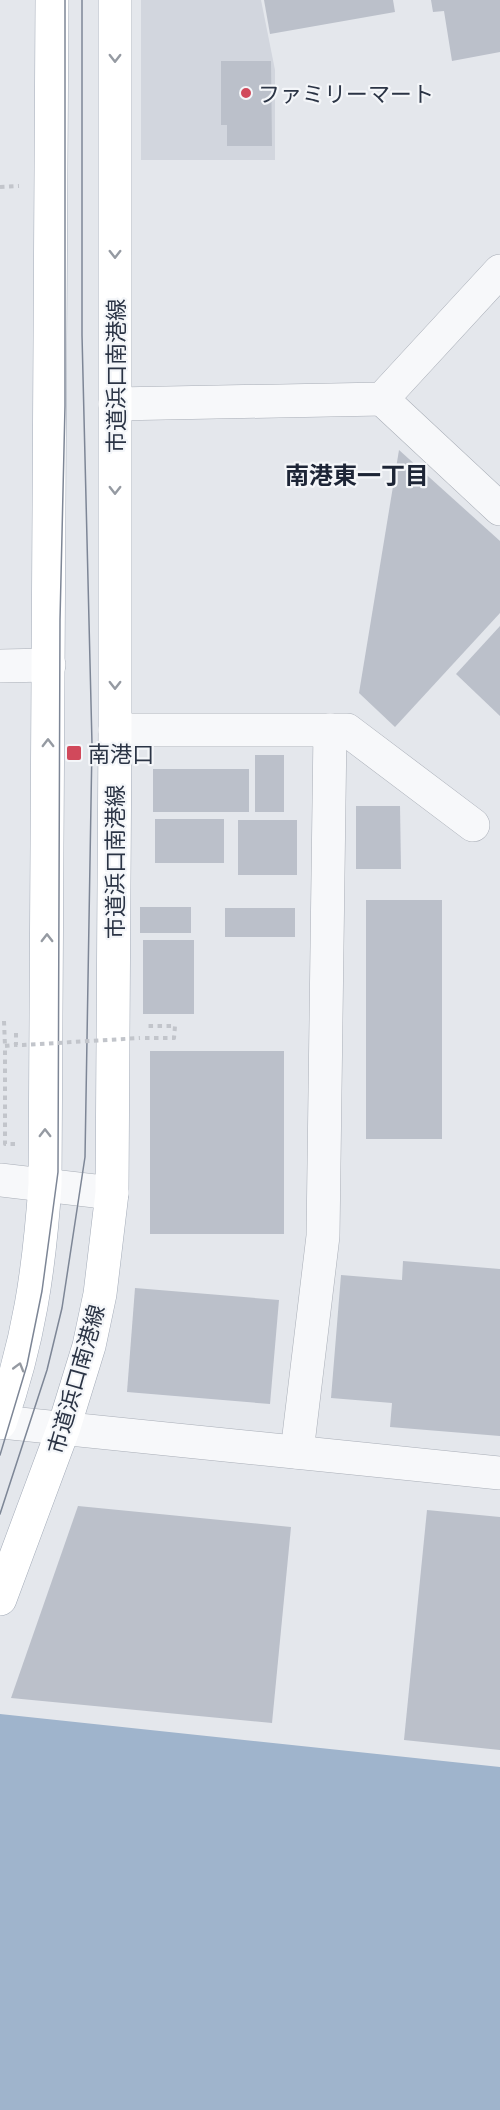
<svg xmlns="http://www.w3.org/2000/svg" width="500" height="2110" viewBox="0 0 500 2110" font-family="'Exo 2','Noto Sans JP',sans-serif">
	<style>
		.built { fill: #d2d6de }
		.water { fill: #9fb4cc }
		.building { fill: #bbc0ca }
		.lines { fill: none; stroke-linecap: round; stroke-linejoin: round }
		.minor-casing { stroke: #a9aeb7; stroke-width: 34 }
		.primary-casing { stroke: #a3abb8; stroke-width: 34 }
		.path { stroke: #c2c5cb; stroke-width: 4; stroke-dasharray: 4.5 4.5; stroke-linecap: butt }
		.minor { stroke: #f7f8fa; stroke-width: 33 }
		.primary { stroke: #fff; stroke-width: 33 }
		.tram { stroke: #7d8696; stroke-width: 1.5 }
		.path-bridge { stroke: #c2c5cb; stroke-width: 4; stroke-dasharray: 4.5 4.5; stroke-linecap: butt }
		.oneway { stroke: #959aa2 }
		.poi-dot { fill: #d1495b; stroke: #f4f6f9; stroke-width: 2 }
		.labels { text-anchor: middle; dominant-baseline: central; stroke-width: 4.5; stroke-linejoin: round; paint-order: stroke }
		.poi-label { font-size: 22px; fill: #2b3445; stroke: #f4f6f9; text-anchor: start }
		.street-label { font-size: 22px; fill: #2b3445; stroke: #f4f6f9 }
		.neighbourhood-label { font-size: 24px; font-weight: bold; fill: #1d2536; stroke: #f4f6f9 }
	</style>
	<rect width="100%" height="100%" fill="#e4e7ec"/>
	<polygon class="built" points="141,0 261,0 275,70 275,160 141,160"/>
	<polygon class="water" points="0,1714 500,1767 500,2110 0,2110"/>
	<g class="building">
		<polygon points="264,0 393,0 395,12 270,34"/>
		<polygon points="431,0 500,0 500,52 452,61 444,11 433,12"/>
		<polygon points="221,61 271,61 272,146 227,146 227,125 221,125"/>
		<polygon points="399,450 500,541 500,613 395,727 359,693"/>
		<polygon points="500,626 500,716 456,674"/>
		<rect x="255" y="755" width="29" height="57"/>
		<rect x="153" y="769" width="96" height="43"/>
		<polygon points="356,806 400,806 401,869 356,869"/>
		<rect x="155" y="819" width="69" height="44"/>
		<rect x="238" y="820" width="59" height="55"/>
		<rect x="366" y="900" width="76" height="239"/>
		<rect x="140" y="907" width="51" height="26"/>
		<rect x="225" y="908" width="70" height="29"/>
		<rect x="143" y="940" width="51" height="74"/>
		<rect x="150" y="1051" width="134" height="183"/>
		<polygon points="403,1261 500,1269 500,1436 390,1427 392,1403 331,1398 341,1275 402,1280"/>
		<polygon points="135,1288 279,1300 270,1404 127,1392"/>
		<polygon points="78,1506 291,1527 272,1723 11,1698"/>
		<polygon points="427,1510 500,1517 500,1750 404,1740"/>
	</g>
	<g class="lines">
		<g class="minor-casing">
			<g id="minor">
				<polyline points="382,399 500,509"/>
				<polyline points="115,404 382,399 500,271"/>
				<polyline points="0,666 49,665"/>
				<polyline points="115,730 347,730 473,825"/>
				<polyline points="0,1180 112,1193"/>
				<polyline points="0,1422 500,1473"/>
				<polyline points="297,1452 323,1236 330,730"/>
			</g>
		</g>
		<g class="primary-casing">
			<g id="primary">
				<path d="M 0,1423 C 29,1341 39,1271 45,1185 L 52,0"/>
				<polyline points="0,1599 64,1427 89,1346 100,1294 112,1193 115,730 115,0"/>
			</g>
		</g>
		<g class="path">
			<polyline points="0,187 19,186"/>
			<polyline points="4,1021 5,1046"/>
			<polyline points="145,1038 174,1038 175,1026 145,1026"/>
			<polyline points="15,1144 5,1144 5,1046 15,1045"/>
		</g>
		<use href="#minor" class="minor"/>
		<use href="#primary" class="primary"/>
		<g class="tram">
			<polyline points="0,1455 27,1365 42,1291 58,1172 60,620 65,406 65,0"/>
			<polyline points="0,1514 47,1370 62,1308 85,1157 92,744 82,335 82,0"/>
		</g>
		<polyline class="path-bridge" points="16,1033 16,1045 23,1045 140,1038"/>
	</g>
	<defs><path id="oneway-chevron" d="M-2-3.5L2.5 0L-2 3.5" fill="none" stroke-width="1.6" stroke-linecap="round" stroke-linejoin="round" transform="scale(1.5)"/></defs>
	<g class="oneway">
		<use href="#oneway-chevron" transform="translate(115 58) rotate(90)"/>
		<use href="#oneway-chevron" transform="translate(115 254) rotate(90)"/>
		<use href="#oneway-chevron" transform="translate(115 490) rotate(90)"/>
		<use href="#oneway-chevron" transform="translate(115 685) rotate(90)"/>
		<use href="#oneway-chevron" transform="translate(48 743) rotate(-90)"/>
		<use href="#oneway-chevron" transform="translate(47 938) rotate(-90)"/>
		<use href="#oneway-chevron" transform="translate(45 1133) rotate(-90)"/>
		<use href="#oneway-chevron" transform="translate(19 1367) rotate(-74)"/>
	</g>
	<g class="poi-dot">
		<circle cx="246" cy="93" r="6"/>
		<rect x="66" y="745" width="16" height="16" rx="3"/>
	</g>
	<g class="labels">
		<g class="poi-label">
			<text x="258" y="93">ファミリーマート</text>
			<text x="88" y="753">南港口</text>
		</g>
		<g class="street-label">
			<text transform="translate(115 376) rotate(-90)">市道浜口南港線</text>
			<text transform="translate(114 862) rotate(-90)">市道浜口南港線</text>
			<text transform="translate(75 1379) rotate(-74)">市道浜口南港線</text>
		</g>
		<g class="neighbourhood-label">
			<text x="357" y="474">南港東一丁目</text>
		</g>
	</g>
</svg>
